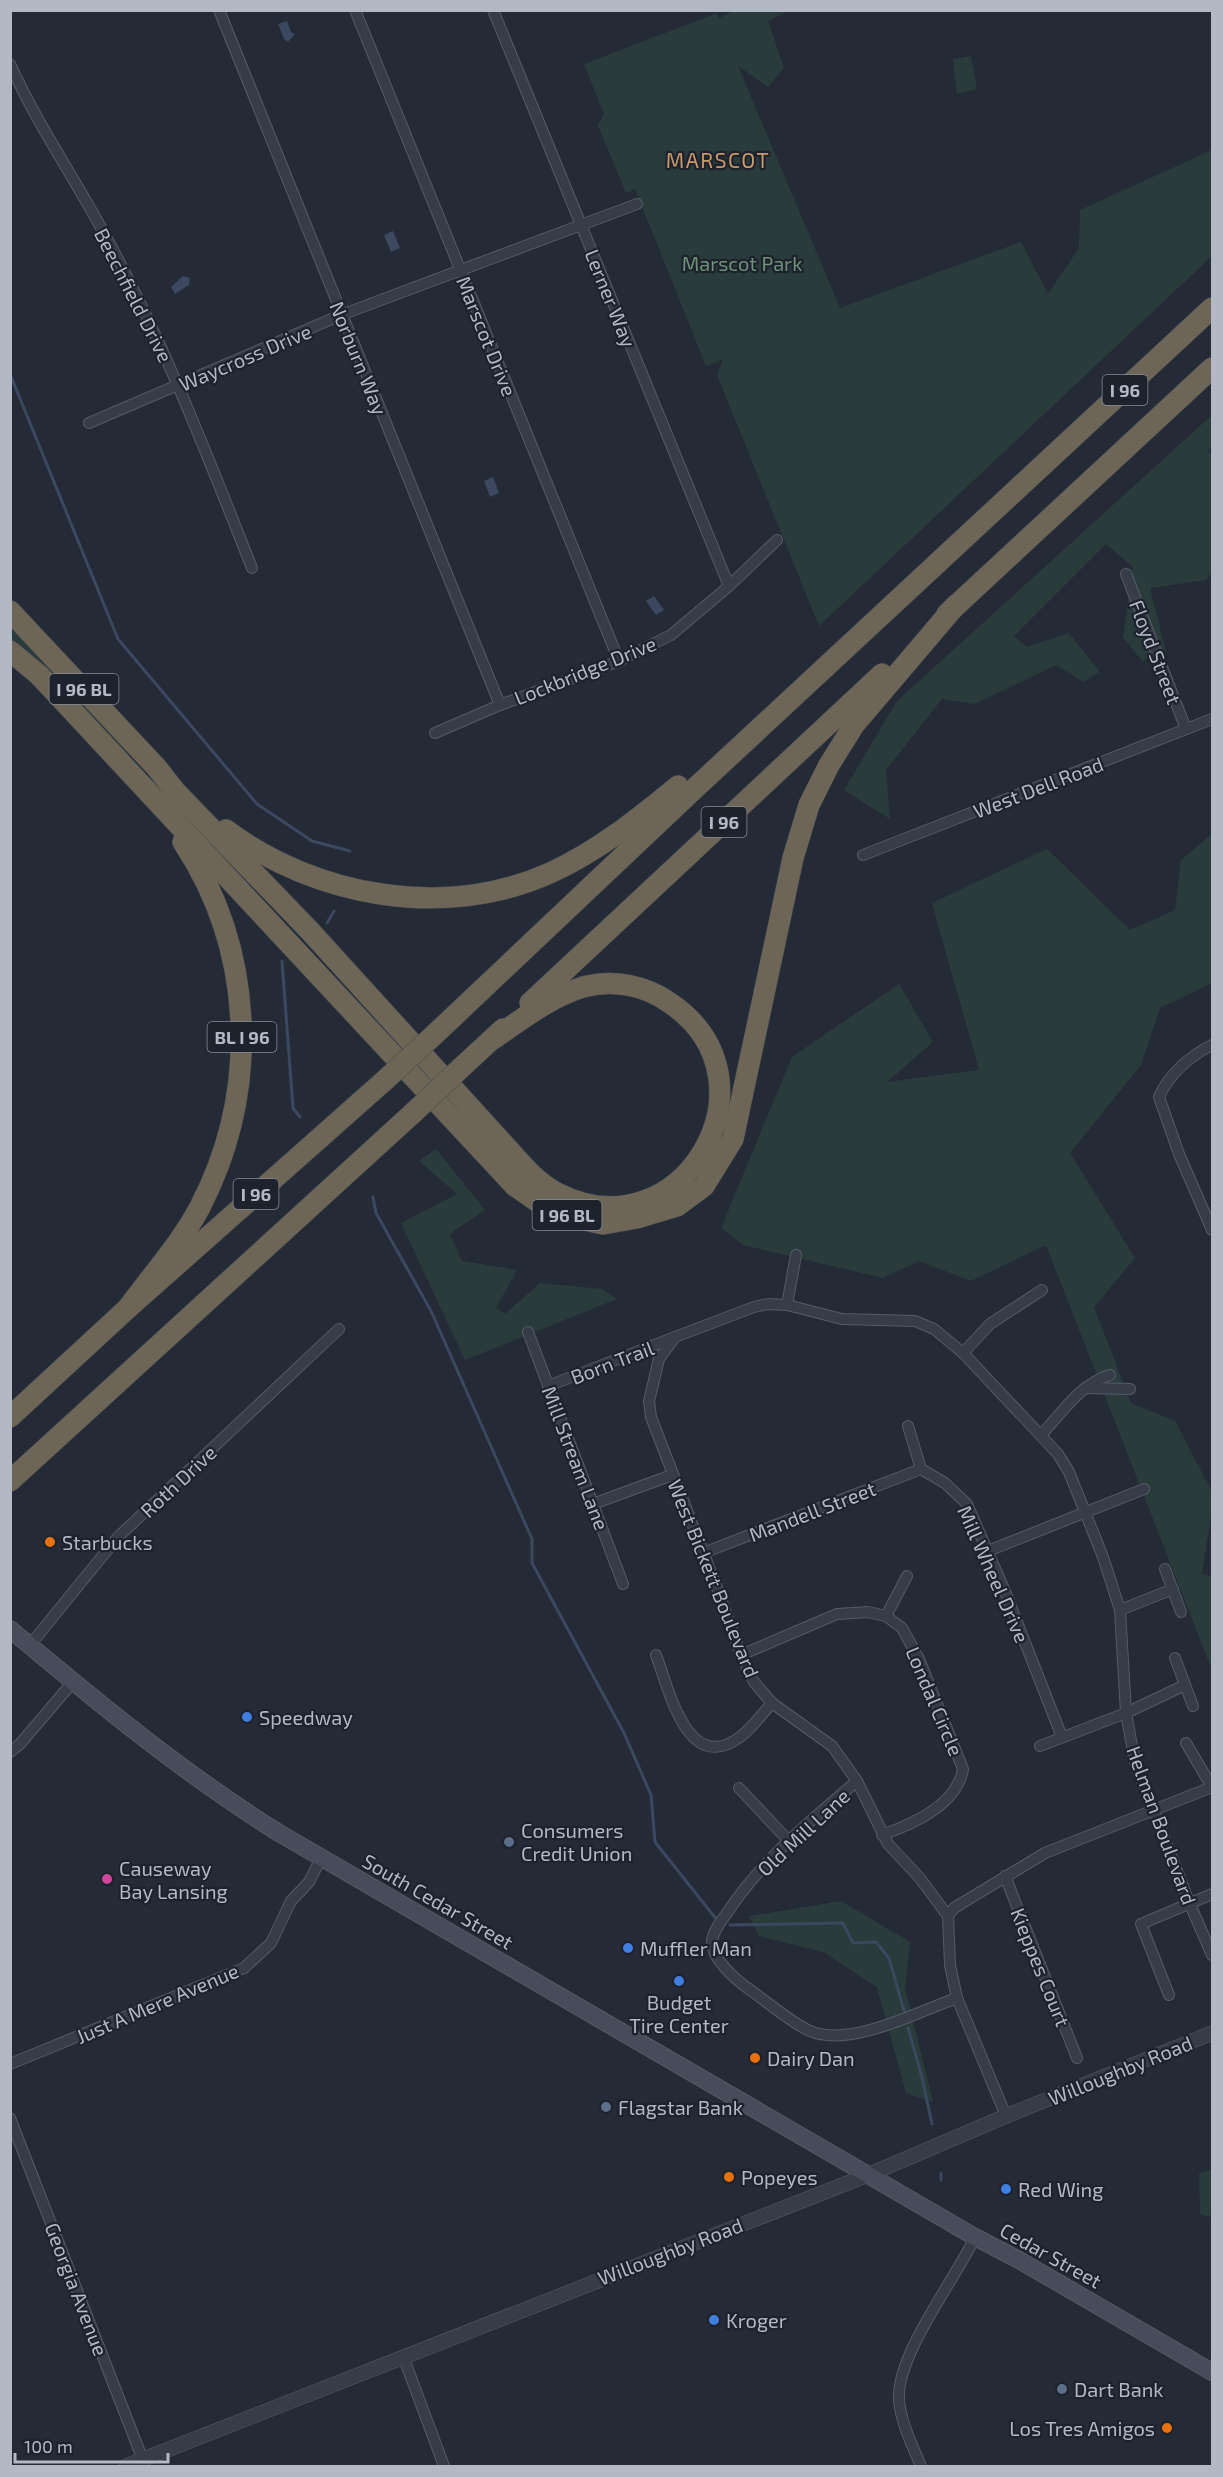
<svg xmlns="http://www.w3.org/2000/svg" width="1223" height="2477" viewBox="0 0 1223 2477" font-family="'Exo 2',sans-serif">
	<style>
		.green { fill: #2a3b3c }
		.water { fill: #3b485f }
		.lines { fill: none; stroke-linecap: round; stroke-linejoin: round }
		.stream { stroke: #3b485f; stroke-width: 3 }
		.minor-casing { stroke: #555b66; stroke-width: 12 }
		.tertiary-casing { stroke: #555b66; stroke-width: 15 }
		.secondary-casing { stroke: #555b66; stroke-width: 18 }
		.motorway-casing { stroke: #424853; stroke-width: 22 }
		.minor { stroke: #373d48; stroke-width: 10 }
		.tertiary { stroke: #373d48; stroke-width: 14 }
		.secondary { stroke: #464c5a; stroke-width: 16 }
		.motorway { stroke: #6d6555; stroke-width: 21 }
		.motorway-bridge-casing { stroke: #424853; stroke-width: 22; stroke-linecap: butt }
		.motorway-bridge { stroke: #6d6555; stroke-width: 21 }
		.food-dot { fill: #e8710a; stroke: #1d222d; stroke-width: 2 }
		.shop-dot { fill: #3f7fe0; stroke: #1d222d; stroke-width: 2 }
		.service-dot { fill: #5c6f8a; stroke: #1d222d; stroke-width: 2 }
		.hotel-dot { fill: #d1479c; stroke: #1d222d; stroke-width: 2 }
		.labels { text-anchor: middle; dominant-baseline: central; stroke-width: 4.5; stroke-linejoin: round; paint-order: stroke }
		.shield { fill: #1d222d; stroke: #858b97; stroke-width: 1.5 }
		.shield-label { font-size: 18px; font-weight: bold; fill: #b2b8c4 }
		.park-label { font-size: 20px; fill: #6c9277; stroke: #1d222d }
		.street-label { font-size: 20px; fill: #b2b8c4; stroke: #1d222d }
		.poi-label { font-size: 20px; fill: #b2b8c4; stroke: #1d222d; text-anchor: start }
		.neighbourhood-label { font-size: 21px; letter-spacing: 1.5px; fill: #c7986a; stroke: #1d222d }
	</style>
	<rect width="100%" height="100%" fill="#242b37"/>
	<g class="green">
		<polygon points="733,11 787,11 768,21 784,68 768,87 738,66 840,308 1021,242 1048,294 1079,248 1080,210 1212,150 1212,256 819,626 717,375 723,359 706,366 635,189 626,193 598,125 604,114 584,64 717,13 719,18"/>
		<polygon points="971,56 977,89 957,94 953,59"/>
		<polygon points="1212,415 1212,446 1208,452 1212,455 1212,571 1206,580 1150,588 1166,652 1142,661 1123,637 1133,567 1106,544 1014,636 1027,647 1069,633 1100,672 1083,682 1056,665 975,704 942,699 886,770 890,819 844,790 897,701"/>
		<polygon points="10,621 130,754 127,756 11,641"/>
		<polygon points="1212,834 1212,983 1160,1008 1141,1065 1070,1153 1135,1258 1094,1307 1131,1403 1175,1421 1212,1492 1212,1509 1202,1574 1212,1576 1212,1670 1046,1245 971,1281 919,1261 883,1278 743,1245 721,1228 792,1057 899,984 933,1042 887,1082 979,1070 932,903 1047,849 1130,930 1175,910 1181,860"/>
		<polygon points="436,1149 485,1210 450,1234 462,1261 517,1270 496,1308 505,1314 540,1283 602,1289 617,1299 465,1360 401,1223 457,1194 419,1161"/>
		<polygon points="841,1901 910,1942 905,1989 933,2102 906,2093 877,1987 823,1952 759,1936 749,1916"/>
		<polygon points="1212,2169 1212,2213 1209,2217 1200,2214 1199,2174"/>
	</g>
	<g class="water">
		<polygon points="287,21 291,32 295,34 288,42 284,39 278,24"/>
		<polygon points="393,231 400,248 391,252 384,235"/>
		<polygon points="183,276 190,278 189,285 175,294 171,287"/>
		<polygon points="493,477 499,493 490,497 484,481"/>
		<polygon points="654,596 664,610 656,615 646,601"/>
	</g>
	<g class="lines">
		<g class="stream">
			<polyline points="10,374 118,639 257,804 312,841 350,851"/>
			<polyline points="327,923 334,911"/>
			<polyline points="282,961 293,1108 300,1117"/>
			<polyline points="373,1197 376,1213 431,1311 532,1539 532,1563 624,1733 651,1795 655,1842 717,1920"/>
			<polyline points="730,1925 843,1923 853,1943 876,1942 889,1958 904,2011"/>
			<polyline points="908,2028 922,2077 932,2124"/>
			<polyline points="941,2180 941,2173"/>
		</g>
		<g class="minor-casing">
			<g id="minor">
				<polyline points="219,10 500,705"/>
				<polyline points="355,10 619,661"/>
				<polyline points="493,10 729,586"/>
				<path d="M 10,64 C 37,124 74,177 105,235 C 164,342 207,455 252,568"/>
				<polyline points="89,423 341,315 637,204"/>
				<polyline points="1126,574 1186,729"/>
				<polyline points="435,733 500,705 619,661 671,635 729,586 777,540"/>
				<polyline points="863,855 1212,719"/>
				<path d="M 1212,1045 C 1190,1056 1169,1074 1159,1097 L 1179,1154 L 1212,1230"/>
				<polyline points="787,1305 796,1255"/>
				<polyline points="528,1332 623,1584"/>
				<polyline points="963,1353 990,1324 1042,1290"/>
				<polyline points="548,1386 675,1337"/>
				<polyline points="1085,1388 1130,1389"/>
				<polyline points="908,1426 921,1469 945,1483 967,1504 1006,1594 1062,1737"/>
				<path d="M 1041,1435 C 1061,1414 1081,1383 1110,1375"/>
				<polyline points="593,1504 672,1475"/>
				<polyline points="988,1551 1144,1489"/>
				<polyline points="703,1553 921,1469"/>
				<polyline points="1165,1569 1181,1612"/>
				<polyline points="1120,1610 1173,1589"/>
				<polyline points="886,1616 907,1576"/>
				<polyline points="30,1645 118,1537 339,1329"/>
				<path d="M 656,1655 C 669,1689 687,1776 740,1737 C 752,1728 762,1714 772,1703"/>
				<path d="M 741,1655 L 837,1614 L 868,1612 L 886,1616 L 902,1628 L 919,1659 L 963,1769 C 957,1805 913,1824 882,1835"/>
				<polyline points="1175,1658 1193,1706"/>
				<polyline points="1186,1743 1212,1787"/>
				<polyline points="1040,1746 1126,1713 1185,1685"/>
				<polyline points="10,1752 20,1744 72,1683"/>
				<path d="M 857,1781 C 809,1822 762,1860 727,1913 C 721,1921 713,1931 712,1941 C 711,1958 734,1978 746,1987 C 764,1999 791,2023 810,2031 C 850,2048 917,2012 957,1998"/>
				<polyline points="739,1788 788,1840"/>
				<polyline points="1005,1876 1077,2058"/>
				<polyline points="948,1916 954,1908 1045,1853 1212,1787"/>
				<polyline points="1169,1995 1141,1924 1212,1894"/>
				<polyline points="10,2064 244,1968 271,1943 291,1901 309,1882 321,1858"/>
				<polyline points="1006,2116 957,1998 950,1965 948,1916 919,1877 888,1844 857,1781 832,1746 772,1703 754,1682 741,1655 720,1596 651,1417 649,1401 659,1359 675,1337 754,1307 768,1304 787,1305 842,1319 915,1321 934,1329 963,1353 1058,1454 1069,1472 1103,1557 1120,1610 1126,1713 1135,1762 1189,1902 1212,1955"/>
				<polyline points="10,2118 143,2460"/>
				<polyline points="403,2356 444,2466"/>
				<path d="M 921,2466 C 912,2445 901,2423 899,2400 C 896,2355 955,2280 975,2237"/>
			</g>
		</g>
		<g class="tertiary-casing">
			<polyline id="tertiary" points="126,2466 868,2175 1006,2116 1212,2033"/>
		</g>
		<g class="secondary-casing">
			<path id="secondary" d="M 10,1629 C 97,1702 183,1773 279,1833 L 975,2237 L 1019,2260 L 1212,2372"/>
		</g>
		<g class="motorway-casing">
			<g id="motorway">
				<path d="M 10,611 L 157,768 L 175,791 L 310,931 L 510,1151 C 524,1167 538,1183 557,1193 C 681,1257 785,1081 670,1003 C 645,985 613,979 583,987 C 550,997 521,1020 493,1039"/>
				<polyline points="947,614 1212,368"/>
				<polyline points="10,651 39,675 67,705 515,1186 548,1209 585,1220 603,1224 637,1218 677,1206 704,1186 733,1139 793,858 809,805 829,765 854,725 956,605"/>
				<path d="M 226,830 C 316,897 445,920 550,873 C 598,851 638,819 678,786"/>
				<polyline points="530,1003 882,674"/>
				<polyline points="434,1035 692,791 1212,308"/>
				<polyline points="463,1066 503,1029"/>
				<path d="M 128,1308 C 152,1275 181,1243 200,1207 C 260,1091 255,951 183,842"/>
				<polyline points="10,1417 128,1308 384,1081"/>
				<polyline points="10,1481 413,1113"/>
			</g>
		</g>
		<use href="#minor" class="minor"/>
		<use href="#tertiary" class="tertiary"/>
		<use href="#secondary" class="secondary"/>
		<use href="#motorway" class="motorway"/>
		<g class="motorway-bridge-casing">
			<g id="motorway-bridge">
				<polyline points="384,1081 434,1035"/>
				<polyline points="413,1113 463,1066"/>
			</g>
		</g>
		<use href="#motorway-bridge" class="motorway-bridge"/>
	</g>
	<g class="food-dot">
		<circle cx="50" cy="1542" r="6"/>
		<circle cx="755" cy="2058" r="6"/>
		<circle cx="729" cy="2177" r="6"/>
		<circle cx="1167" cy="2428" r="6"/>
	</g>
	<g class="shop-dot">
		<circle cx="247" cy="1717" r="6"/>
		<circle cx="628" cy="1948" r="6"/>
		<circle cx="679" cy="1981" r="6"/>
		<circle cx="1006" cy="2189" r="6"/>
		<circle cx="714" cy="2320" r="6"/>
	</g>
	<g class="service-dot">
		<circle cx="509" cy="1842" r="6"/>
		<circle cx="606" cy="2107" r="6"/>
		<circle cx="1062" cy="2389" r="6"/>
	</g>
	<circle class="hotel-dot" cx="107" cy="1879" r="6"/>
	<g class="labels">
		<g class="shield">
			<rect x="1102.5" y="375" width="45" height="30" rx="4.5"/>
			<rect x="49.5" y="674" width="69" height="30" rx="4.5"/>
			<rect x="701.5" y="807" width="45" height="30" rx="4.5"/>
			<rect x="207.5" y="1022" width="69" height="30" rx="4.5"/>
			<rect x="233.5" y="1179" width="45" height="30" rx="4.5"/>
			<rect x="532.5" y="1200" width="69" height="30" rx="4.5"/>
		</g>
		<g class="shield-label">
			<text x="1125" y="390">I 96</text>
			<text x="84" y="689">I 96 BL</text>
			<text x="724" y="822">I 96</text>
			<text x="242" y="1037">BL I 96</text>
			<text x="256" y="1194">I 96</text>
			<text x="567" y="1215">I 96 BL</text>
		</g>
		<g class="park-label">
			<text x="742" y="263">Marscot Park</text>
		</g>
		<g class="street-label">
			<text transform="translate(134 295) rotate(63)">Beechfield Drive</text>
			<text transform="translate(611 298) rotate(68)">Lerner Way</text>
			<text transform="translate(487 336) rotate(68)">Marscot Drive</text>
			<text transform="translate(245 357) rotate(-23)">Waycross Drive</text>
			<text transform="translate(359 358) rotate(68)">Norburn Way</text>
			<text transform="translate(1156 652) rotate(69)">Floyd Street</text>
			<text transform="translate(585 670) rotate(-22)">Lockbridge Drive</text>
			<text transform="translate(1038 787) rotate(-21)">West Dell Road</text>
			<text transform="translate(612 1362) rotate(-21)">Born Trail</text>
			<text transform="translate(576 1458) rotate(69)">Mill Stream Lane</text>
			<text transform="translate(178 1481) rotate(-43)">Roth Drive</text>
			<text transform="translate(812 1511) rotate(-21)">Mandell Street</text>
			<text transform="translate(994 1574) rotate(66)">Mill Wheel Drive</text>
			<text transform="translate(714 1578) rotate(68)">West Bickett Boulevard</text>
			<text transform="translate(935 1701) rotate(67)">Londal Circle</text>
			<text transform="translate(1162 1825) rotate(70)">Helman Boulevard</text>
			<text transform="translate(803 1832) rotate(-43)">Old Mill Lane</text>
			<text transform="translate(438 1901) rotate(30)">South Cedar Street</text>
			<text transform="translate(1041 1967) rotate(68)">Kieppes Court</text>
			<text transform="translate(157 2003) rotate(-23)">Just A Mere Avenue</text>
			<text transform="translate(1120 2070) rotate(-22)">Willoughby Road</text>
			<text transform="translate(670 2251) rotate(-21)">Willoughby Road</text>
			<text transform="translate(1051 2255) rotate(29)">Cedar Street</text>
			<text transform="translate(77 2289) rotate(69)">Georgia Avenue</text>
		</g>
		<g class="poi-label">
			<text x="62" y="1542">Starbucks</text>
			<text x="259" y="1717">Speedway</text>
			<text x="521" y="1830">Consumers<tspan x="521" dy="23">Credit Union</tspan></text>
			<text x="119" y="1868">Causeway<tspan x="119" dy="23">Bay Lansing</tspan></text>
			<text x="640" y="1948">Muffler Man</text>
			<text x="679" y="2002" text-anchor="middle">Budget<tspan x="679" dy="23">Tire Center</tspan></text>
			<text x="767" y="2058">Dairy Dan</text>
			<text x="618" y="2107">Flagstar Bank</text>
			<text x="741" y="2177">Popeyes</text>
			<text x="1018" y="2189">Red Wing</text>
			<text x="726" y="2320">Kroger</text>
			<text x="1074" y="2389">Dart Bank</text>
			<text x="1155" y="2428" text-anchor="end">Los Tres Amigos</text>
		</g>
		<g class="neighbourhood-label">
			<text x="718" y="159">MARSCOT</text>
		</g>
	</g>
	<rect width="1223" height="2477" fill="none" stroke="#b2b8c4" stroke-width="24"/>
	<path d="M15 2453v9h153v-9" fill="none" stroke="#b2b8c4" stroke-width="3"/>
	<text x="24" y="2453" font-size="18" fill="#b2b8c4" stroke="#1d222d" stroke-width="4.5" paint-order="stroke">100 m</text>
</svg>
